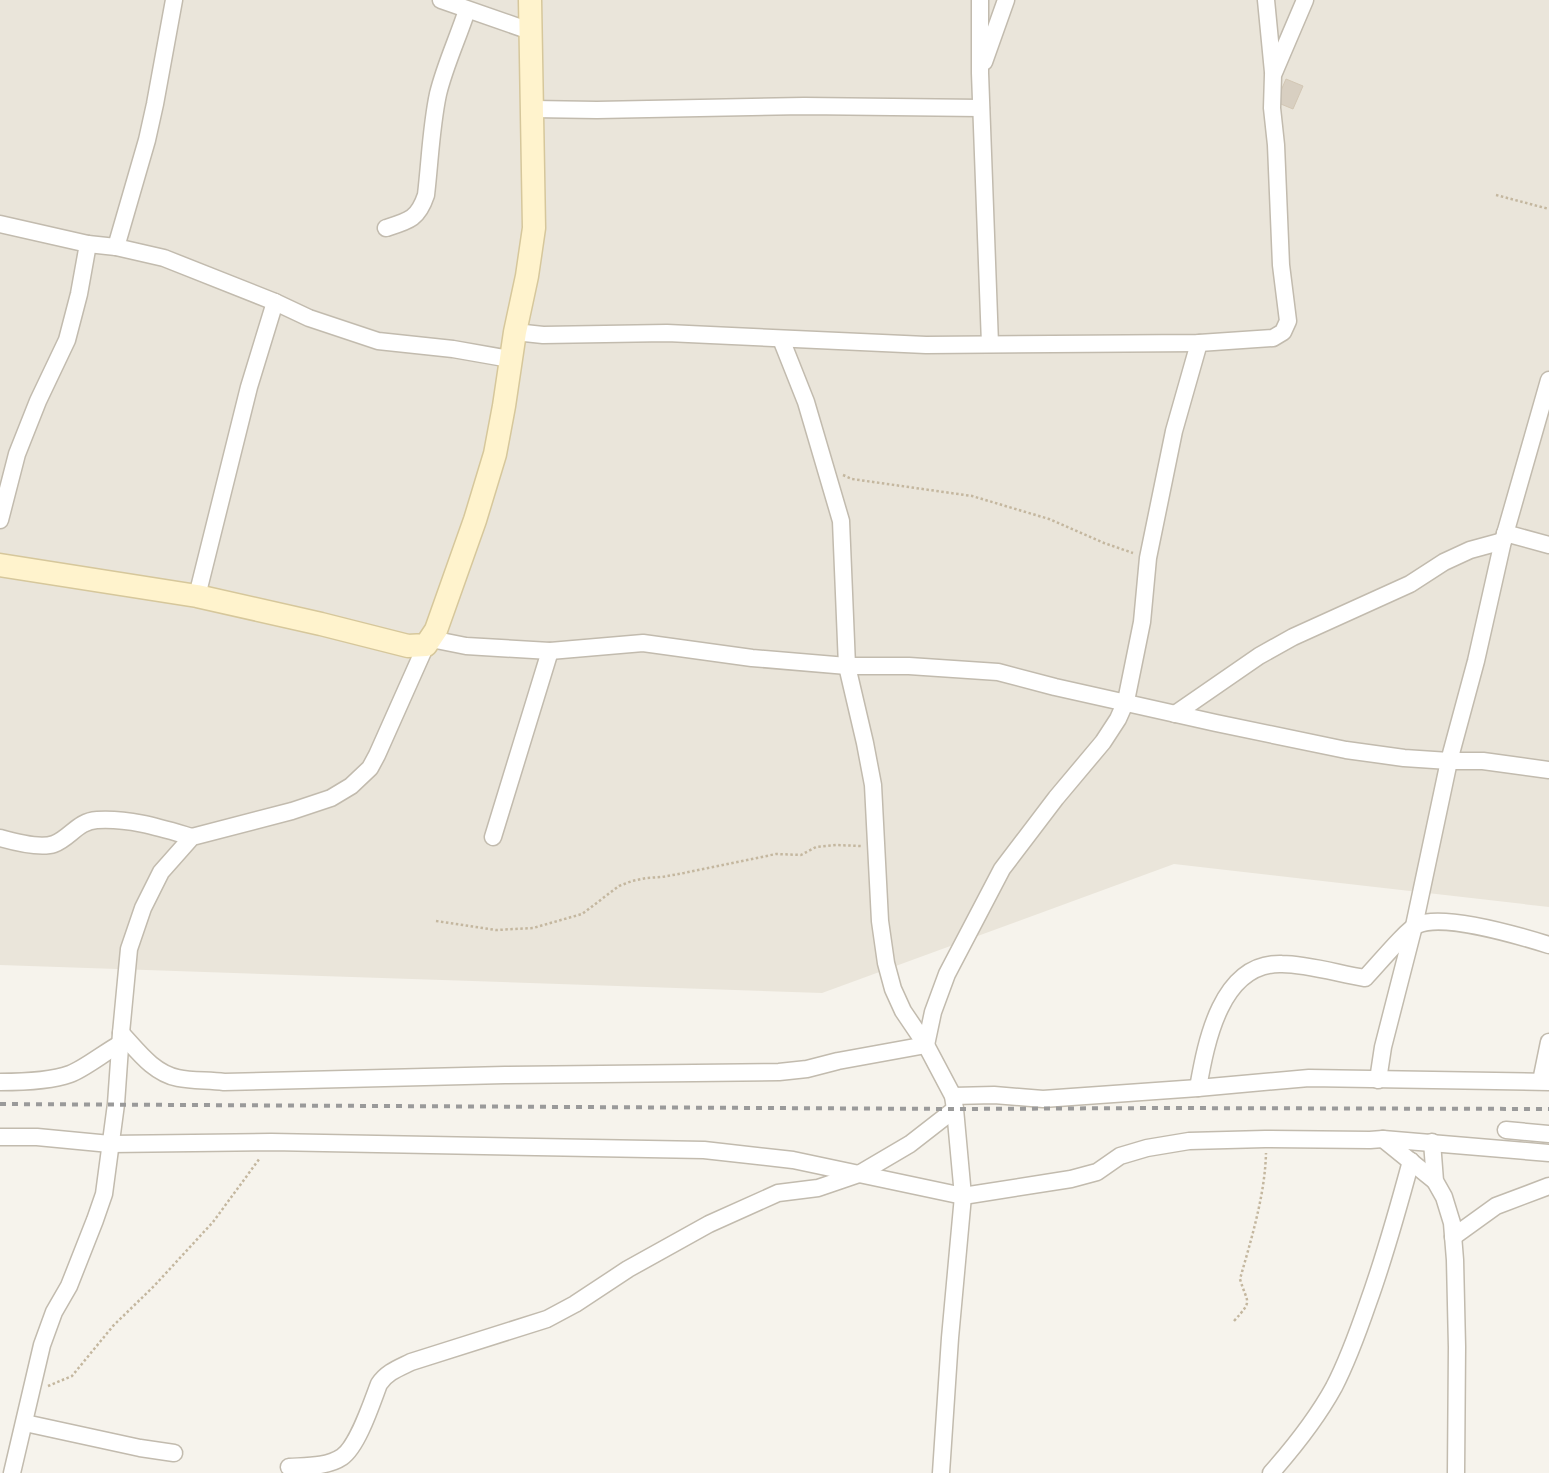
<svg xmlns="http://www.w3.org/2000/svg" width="1549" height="1473" viewBox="0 0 1549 1473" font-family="Signika,sans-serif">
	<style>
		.residential { fill: #eae5da }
		.building { fill: #d8cfc1; stroke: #d3c7b4 }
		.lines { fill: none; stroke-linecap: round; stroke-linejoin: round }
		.street-casing { stroke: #c2bbae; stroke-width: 19 }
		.secondary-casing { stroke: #d6c79b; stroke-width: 25 }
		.path { stroke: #c4b79f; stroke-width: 2.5; stroke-dasharray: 2.5 2.5; stroke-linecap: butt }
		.street { stroke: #fff; stroke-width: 16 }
		.secondary { stroke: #fff3cd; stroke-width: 22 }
		.rail { stroke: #9a9a9a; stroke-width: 4; stroke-dasharray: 6 6; stroke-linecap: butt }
	</style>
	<rect width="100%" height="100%" fill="#f6f3ec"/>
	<polygon class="residential" points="0,0 1549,0 1549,907 1174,864 822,993 0,965"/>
	<polygon class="building" points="1286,79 1303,86 1293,109 1276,102"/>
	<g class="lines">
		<g class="street-casing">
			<g id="street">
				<polyline points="441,0 530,31"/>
				<polyline points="980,0 980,73 990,344"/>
				<polyline points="1266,0 1273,72"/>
				<polyline points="984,62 1006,0"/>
				<polyline points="533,109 597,110 804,106 981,108"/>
				<polyline points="0,224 88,244 116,247 164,258 275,302 309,318 378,341 453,349 510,359"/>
				<path d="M 386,228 C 409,221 418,219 426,195 C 430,161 431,127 438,94 C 445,65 458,38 467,10"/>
				<polyline points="116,247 147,140 155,104 174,0"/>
				<polyline points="515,332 543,335 667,333 926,345 1199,343 1273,338 1283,332 1288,321 1281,265 1276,145 1272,108 1273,75 1305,0"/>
				<polyline points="781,339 806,402 841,521 847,666 865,743 873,785 880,921 886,963 893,989 903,1011 926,1045 953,1096 955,1109 963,1196 950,1338 941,1473"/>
				<polyline points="0,520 17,454 38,401 67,340 79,294 88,244"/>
				<polyline points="1505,533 1549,545"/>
				<polyline points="197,596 249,387 275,302"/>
				<polyline points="431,639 466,646 550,651 643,643 752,658 847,666 909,666 998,672 1055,687 1216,723 1346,750 1404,758 1449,761 1483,761 1549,770"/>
				<polyline points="1175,714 1259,656 1293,637 1410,584 1444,562 1470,550 1503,541"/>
				<polyline points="493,837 550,651"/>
				<path d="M 0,838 C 14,842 40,849 54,844 C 70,838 78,821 97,820 C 130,818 161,828 192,837"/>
				<path d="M 121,1033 C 137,1050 153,1073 178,1078 C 192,1081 209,1080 224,1082 L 505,1075 L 779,1072 L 807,1069 L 838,1061 L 926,1045 L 933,1012 L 947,974 L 1002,869 L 1056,798 L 1103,742 L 1118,719 L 1126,701 L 1142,622 L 1148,558 L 1174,431 L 1199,343"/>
				<polyline points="1378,1080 1383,1047 1414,926 1449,761 1476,661 1503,541 1549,380"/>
				<polyline points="1541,1081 1549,1042"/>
				<path d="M 0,1082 C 20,1082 51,1081 70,1074 C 84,1069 105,1052 120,1044"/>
				<path d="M 1198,1088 C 1206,1042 1221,962 1282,964 C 1307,964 1340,974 1365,978 C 1375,968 1406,930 1417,925 C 1443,913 1520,936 1549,945"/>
				<polyline points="953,1096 994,1095 1043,1099 1198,1088 1309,1078 1549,1082"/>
				<polyline points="1506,1130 1549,1134"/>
				<polyline points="0,1137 37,1137 110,1144 271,1142 704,1150 793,1160 963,1196 1071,1179 1097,1172 1120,1156 1147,1148 1189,1141 1265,1139 1370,1140 1383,1139 1549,1153"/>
				<polyline points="1383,1139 1435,1181"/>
				<polyline points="1432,1142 1435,1181 1444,1197 1452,1223 1455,1260 1457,1347 1456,1473"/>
				<polyline points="1453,1237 1496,1206 1549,1186"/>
				<polyline points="25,1423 140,1448 174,1453"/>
				<path d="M 289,1467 C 306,1466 327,1467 342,1457 C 358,1446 372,1402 379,1384 C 387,1372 399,1368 411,1362 L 547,1319 L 575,1304 L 628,1269 L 709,1224 L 778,1193 L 818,1188 L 859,1174 L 910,1144 L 955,1109"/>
				<polyline points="12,1473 42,1345 54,1312 69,1286 95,1220 104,1194 116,1104 121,1033 129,949 143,908 161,872 192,837 292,811 331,798 351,786 370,768 377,755 426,645"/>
				<path d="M 1271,1473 C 1294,1447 1317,1418 1334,1387 C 1348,1360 1358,1332 1368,1303 C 1385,1256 1398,1209 1411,1161"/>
			</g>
		</g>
		<g class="secondary-casing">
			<polyline id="secondary" points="0,565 197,596 321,624 408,646 426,645 436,630 475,520 495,454 504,406 515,332 527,276 534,228 530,0"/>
		</g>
		<g class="path">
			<polyline points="1496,195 1549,209"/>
			<polyline points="843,475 852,479 972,496 1049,519 1104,543 1133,553"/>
			<polyline points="436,921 496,930 533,928 582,914 619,886 632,881 646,878 662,877 684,873 776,854 801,855 816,847 836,845 861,846"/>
			<path d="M 1234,1321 C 1254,1299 1247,1304 1240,1279 C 1251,1240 1265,1195 1266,1153"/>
			<polyline points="48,1386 72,1376 113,1326 155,1285 213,1222 260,1158"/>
		</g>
		<use href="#street" class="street"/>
		<use href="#secondary" class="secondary"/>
		<polyline class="rail" points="0,1104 955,1109 1161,1108 1549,1109"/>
	</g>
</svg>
